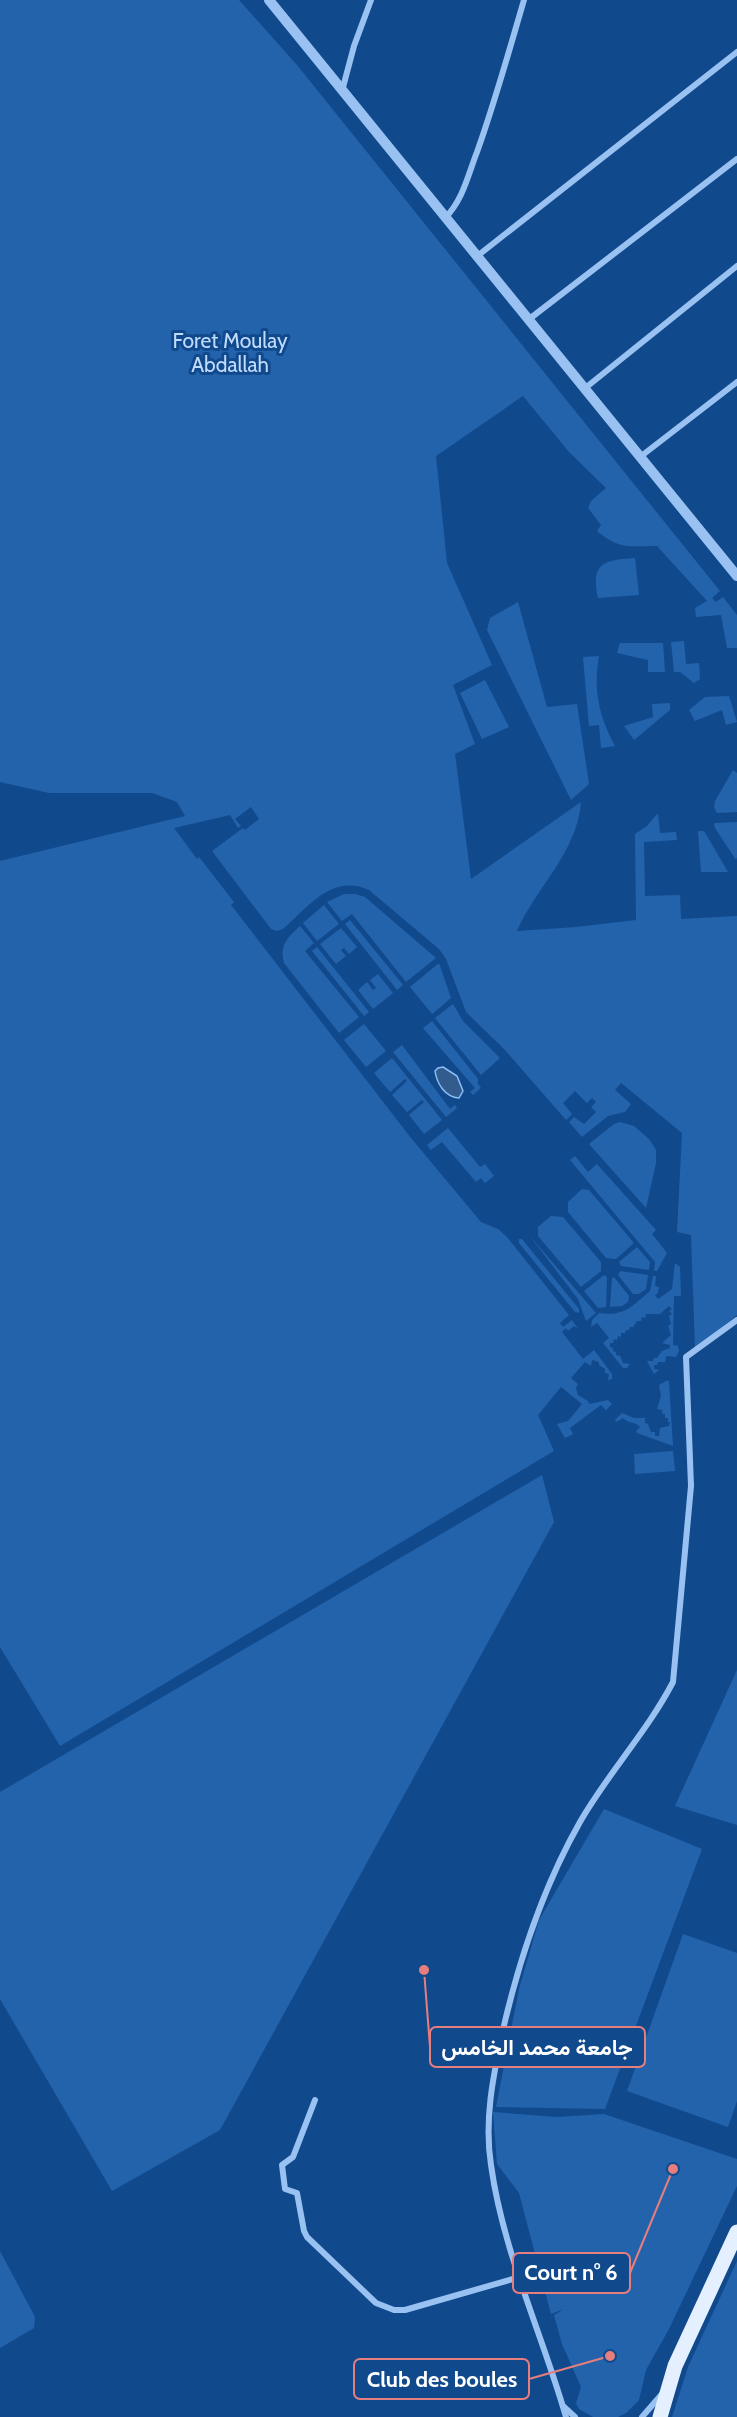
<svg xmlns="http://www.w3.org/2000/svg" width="737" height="2417" viewBox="0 0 737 2417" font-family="Cabin,Vazirmatn,sans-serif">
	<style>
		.green { fill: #2363ac }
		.water { fill: #325c8e; stroke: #8abef5; stroke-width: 1.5 }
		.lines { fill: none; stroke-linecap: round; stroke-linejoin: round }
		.minor { stroke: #99c2f2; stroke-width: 6 }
		.tertiary { stroke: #99c2f2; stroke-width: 10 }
		.primary { stroke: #e4efff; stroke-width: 15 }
		.labels { text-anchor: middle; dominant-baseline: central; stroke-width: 6; stroke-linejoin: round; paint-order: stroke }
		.park-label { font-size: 21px; fill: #c0dcfd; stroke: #11498d }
		.leader { fill: none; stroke: #e67e7e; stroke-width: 2 }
		.callout-dot { fill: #e67e7e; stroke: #11498d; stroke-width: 2 }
		.callout { fill: #11498d; stroke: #e67e7e; stroke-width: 2 }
		.callout-label { font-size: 22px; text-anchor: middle; font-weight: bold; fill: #fff }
	</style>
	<rect width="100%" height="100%" fill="#11498d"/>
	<g class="green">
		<path d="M 0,0 L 239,0 L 297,65 L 720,591 L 712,598 L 716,602 L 723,597 L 737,615 L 737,648 L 727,648 L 721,615 L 696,617 L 695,608 L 707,601 L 657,546 C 629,546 620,550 597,531 L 601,525 L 588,508 L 591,501 L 606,488 L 569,452 L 523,396 L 436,456 L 447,563 L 492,665 L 453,685 L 475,744 L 455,754 L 471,879 L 581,802 C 577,853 536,887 517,931 L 576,927 L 636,920 L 635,834 L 647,826 L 658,813 L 660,833 L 676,832 L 677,840 L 644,842 L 645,896 L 680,895 L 681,919 L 737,916 L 737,1315 L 695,1349 L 691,1235 L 677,1232 L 682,1133 L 621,1083 L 615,1090 L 631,1104 L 625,1112 L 608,1116 L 582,1137 L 569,1122 L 574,1117 L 584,1124 L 596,1112 L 591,1107 L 596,1102 L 592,1098 L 587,1103 L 575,1091 L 563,1103 L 572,1114 L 566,1120 L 505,1050 L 466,1012 L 446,959 L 439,949 L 369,890 C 332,873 308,907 283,929 L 277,931 L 271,929 L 212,851 L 243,828 L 245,830 L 259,819 L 251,807 L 235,819 L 241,826 L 238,828 L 230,815 L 174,828 L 197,859 L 199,857 L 234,902 L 231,905 L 411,1138 L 481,1222 L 498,1229 L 507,1237 L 569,1315 L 560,1323 L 563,1327 L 572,1320 L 578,1329 L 574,1326 L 568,1331 L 566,1328 L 562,1332 L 583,1359 L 594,1350 L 612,1374 L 612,1379 L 608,1380 L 609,1374 L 605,1373 L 605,1369 L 599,1365 L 599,1362 L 592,1360 L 591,1366 L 585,1362 L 571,1378 L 578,1384 L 576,1388 L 578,1395 L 588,1401 L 589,1404 L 608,1400 L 612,1404 L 606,1410 L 601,1405 L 570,1428 L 573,1434 L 565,1438 L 557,1424 L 568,1421 L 582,1404 L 561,1387 L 538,1415 L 554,1451 L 60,1746 L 0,1647 L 0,861 L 185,816 L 177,802 L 152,793 L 49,793 L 0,782 Z"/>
		<path d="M 635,558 L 639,595 L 598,598 C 590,562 605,560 635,558 Z"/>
		<polygon points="518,602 547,707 577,704 589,784 571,800 487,630 490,618"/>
		<polygon points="684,641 686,664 699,663 700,679 694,683 680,672 674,672 671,642"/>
		<polygon points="620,643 663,643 665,672 648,672 648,660 617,653"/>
		<path d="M 599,656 C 593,690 599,716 615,746 L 601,748 L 599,725 L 589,726 L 583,657 Z"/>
		<polygon points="485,680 509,727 482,739 460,693"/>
		<polygon points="729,696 737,722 726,725 722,710 695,721 689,710 705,697"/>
		<polygon points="670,703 670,710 634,740 624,726 653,717 652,704"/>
		<polygon points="733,770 737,773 737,812 717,813 714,807 715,801"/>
		<polygon points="737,822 737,857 736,860 715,828 714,823"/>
		<polygon points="698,831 704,831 728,872 701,872"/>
		<polygon points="344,894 355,894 365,897 436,958 406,982 352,914 342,921 327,902"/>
		<polygon points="324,905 339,924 317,941 303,923"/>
		<polygon points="350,920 403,985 397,990 345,924"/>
		<path d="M 300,926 L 314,943 L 305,951 L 359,1017 L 339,1033 L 284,963 C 279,945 288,937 300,926 Z"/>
		<polygon points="341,928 357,947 349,954 344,948 346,946 339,952 341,950 346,956 336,964 320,944"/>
		<polygon points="317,947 369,1012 364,1016 312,951"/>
		<polygon points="439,963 451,998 432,1014 410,987"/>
		<polygon points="378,974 393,993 373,1009 358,990 367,982 373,990 376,988 370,980"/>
		<polygon points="453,1004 463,1021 500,1058 481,1075 435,1018"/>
		<polygon points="432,1021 478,1079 478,1084 481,1088 473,1095 470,1092 475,1088 423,1028"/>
		<polygon points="364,1024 386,1051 366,1067 344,1040"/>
		<polygon points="402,1045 450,1109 455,1105 457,1108 446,1117 393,1052"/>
		<polygon points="392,1058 442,1120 424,1134 409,1115 424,1102 422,1100 407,1112 392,1095 407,1081 405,1079 390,1092 374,1073"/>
		<polygon points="620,1122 634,1126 649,1139 656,1150 656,1163 646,1208 589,1144 614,1124"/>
		<polygon points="448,1128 480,1167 485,1164 494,1176 485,1183 481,1178 476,1182 442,1142 431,1150 427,1145"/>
		<polygon points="575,1156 588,1172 597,1164 656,1230 652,1234 667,1253 657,1271 654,1271 655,1262 570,1160"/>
		<polygon points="582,1189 589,1190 634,1243 616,1259 606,1258 568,1212 568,1202"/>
		<polygon points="551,1216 563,1217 601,1262 601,1271 581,1287 538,1236 538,1227"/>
		<polygon points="529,1235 596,1313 586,1321 578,1299"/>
		<polygon points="519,1239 522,1239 579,1309 579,1313 575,1312 519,1243"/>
		<polygon points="637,1247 650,1262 649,1270 621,1266 619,1262"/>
		<path d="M 675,1263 L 680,1267 L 681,1296 L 674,1296 L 673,1345 L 678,1346 L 679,1351 L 676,1357 L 666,1356 L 665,1362 L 658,1362 L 657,1365 L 654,1365 L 654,1369 L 659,1370 L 654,1374 L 647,1361 L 653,1361 L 654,1358 L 657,1358 L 662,1351 L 670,1348 L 670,1345 L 662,1343 L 671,1335 L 668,1326 L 671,1324 L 669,1316 L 672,1314 L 669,1311 L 672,1309 L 669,1306 L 660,1314 L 646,1314 L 645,1318 L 642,1317 L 641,1321 L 637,1321 L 633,1327 L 630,1327 L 629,1330 L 626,1330 L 625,1333 L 621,1333 L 621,1337 L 618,1336 L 617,1340 L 614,1339 L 613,1343 L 610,1343 L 610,1347 L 613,1348 L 613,1351 L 616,1352 L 616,1355 L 620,1356 L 623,1363 L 630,1364 L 627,1368 L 623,1368 L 603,1343 L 609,1338 L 597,1323 L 591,1327 L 592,1320 L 599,1313 C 624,1317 632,1306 650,1291 L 653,1276 L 656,1276 L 655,1286 L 659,1287 L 658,1293 L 655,1295 L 658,1299 L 672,1289 Z"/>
		<polygon points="620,1271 648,1275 646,1289 639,1294 633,1294 618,1275"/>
		<polygon points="604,1275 607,1277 606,1307 598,1308 584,1291"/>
		<polygon points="614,1277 629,1296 628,1302 622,1306 610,1307 612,1278"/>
		<path d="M 666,1381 L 670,1381 L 669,1382 L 673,1446 L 637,1433 L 636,1431 L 640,1427 C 635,1421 628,1424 623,1418 L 616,1422 L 615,1420 L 622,1413 L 634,1418 L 645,1418 L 645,1423 L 648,1424 L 651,1432 L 655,1432 L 655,1436 L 659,1436 L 660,1428 L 669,1426 L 670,1422 L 668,1422 L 668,1418 L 665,1418 L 665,1414 L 662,1414 L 662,1410 L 657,1409 L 661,1396 L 659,1385 Z"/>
		<polygon points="673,1451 675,1471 635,1474 634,1454"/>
		<polygon points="542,1475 554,1522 220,2130 112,2191 0,1999 0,1792"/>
		<polygon points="737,1670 737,1825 675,1806"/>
		<polygon points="604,1809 702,1849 605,2109 496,2107 519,1989 539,1920"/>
		<polygon points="683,1934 737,1953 737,2101 728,2127 627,2091"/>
		<polygon points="493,2112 557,2117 604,2114 737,2159 737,2186 669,2329 646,2370 639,2400 626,2413 618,2417 593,2417 579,2409 576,2403 581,2387 562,2344 554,2315 564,2309 551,2314 519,2193 497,2164"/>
		<polygon points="0,2251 35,2317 34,2328 0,2348"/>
		<polygon points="737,2261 737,2417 672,2417 688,2367"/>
	</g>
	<path class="water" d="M 443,1067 L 457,1076 L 463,1091 L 459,1098 C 445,1097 437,1084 435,1071 L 438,1068 Z"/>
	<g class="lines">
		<g class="minor">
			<polyline points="342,91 354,46 371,0"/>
			<path d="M 445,218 C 463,200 468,175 477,152 C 495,102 509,51 524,0"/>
			<polyline points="476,257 737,52"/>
			<polyline points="528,320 737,159"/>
			<polyline points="584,389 737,266"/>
			<polyline points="640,457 737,382"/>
			<polyline points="315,2100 293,2157 282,2165 285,2189 297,2193 304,2231 307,2237 376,2303 394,2310 405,2310 520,2277"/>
			<polyline points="563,2406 575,2417"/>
			<path d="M 566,2417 C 542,2333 503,2252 491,2165 C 484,2121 493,2077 502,2034 C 519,1959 542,1889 580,1822 C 608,1773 647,1732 673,1682 L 691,1486 L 686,1357 L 737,1320"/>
			<polyline points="642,2417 662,2394"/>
		</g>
		<polyline class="tertiary" points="269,0 737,576"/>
		<polyline class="primary" points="660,2417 675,2366 737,2232"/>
	</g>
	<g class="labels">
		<g class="park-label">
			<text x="230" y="340">Foret Moulay<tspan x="230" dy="24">Abdallah</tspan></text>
		</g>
	</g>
	<path class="leader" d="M424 1970L430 2047M673 2169L630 2273M610 2356L529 2379"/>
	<g class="callout-dot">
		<circle cx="424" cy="1970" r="6"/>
		<circle cx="673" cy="2169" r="6"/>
		<circle cx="610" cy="2356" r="6"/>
	</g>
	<g class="callout">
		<rect x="430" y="2027" width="215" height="40" rx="6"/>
		<rect x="513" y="2253" width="117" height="40" rx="6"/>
		<rect x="354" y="2359" width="175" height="40" rx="6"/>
	</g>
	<g class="callout-label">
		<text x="537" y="2055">جامعة محمد الخامس</text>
		<text x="571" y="2280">Court n° 6</text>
		<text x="442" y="2387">Club des boules</text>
	</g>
</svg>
